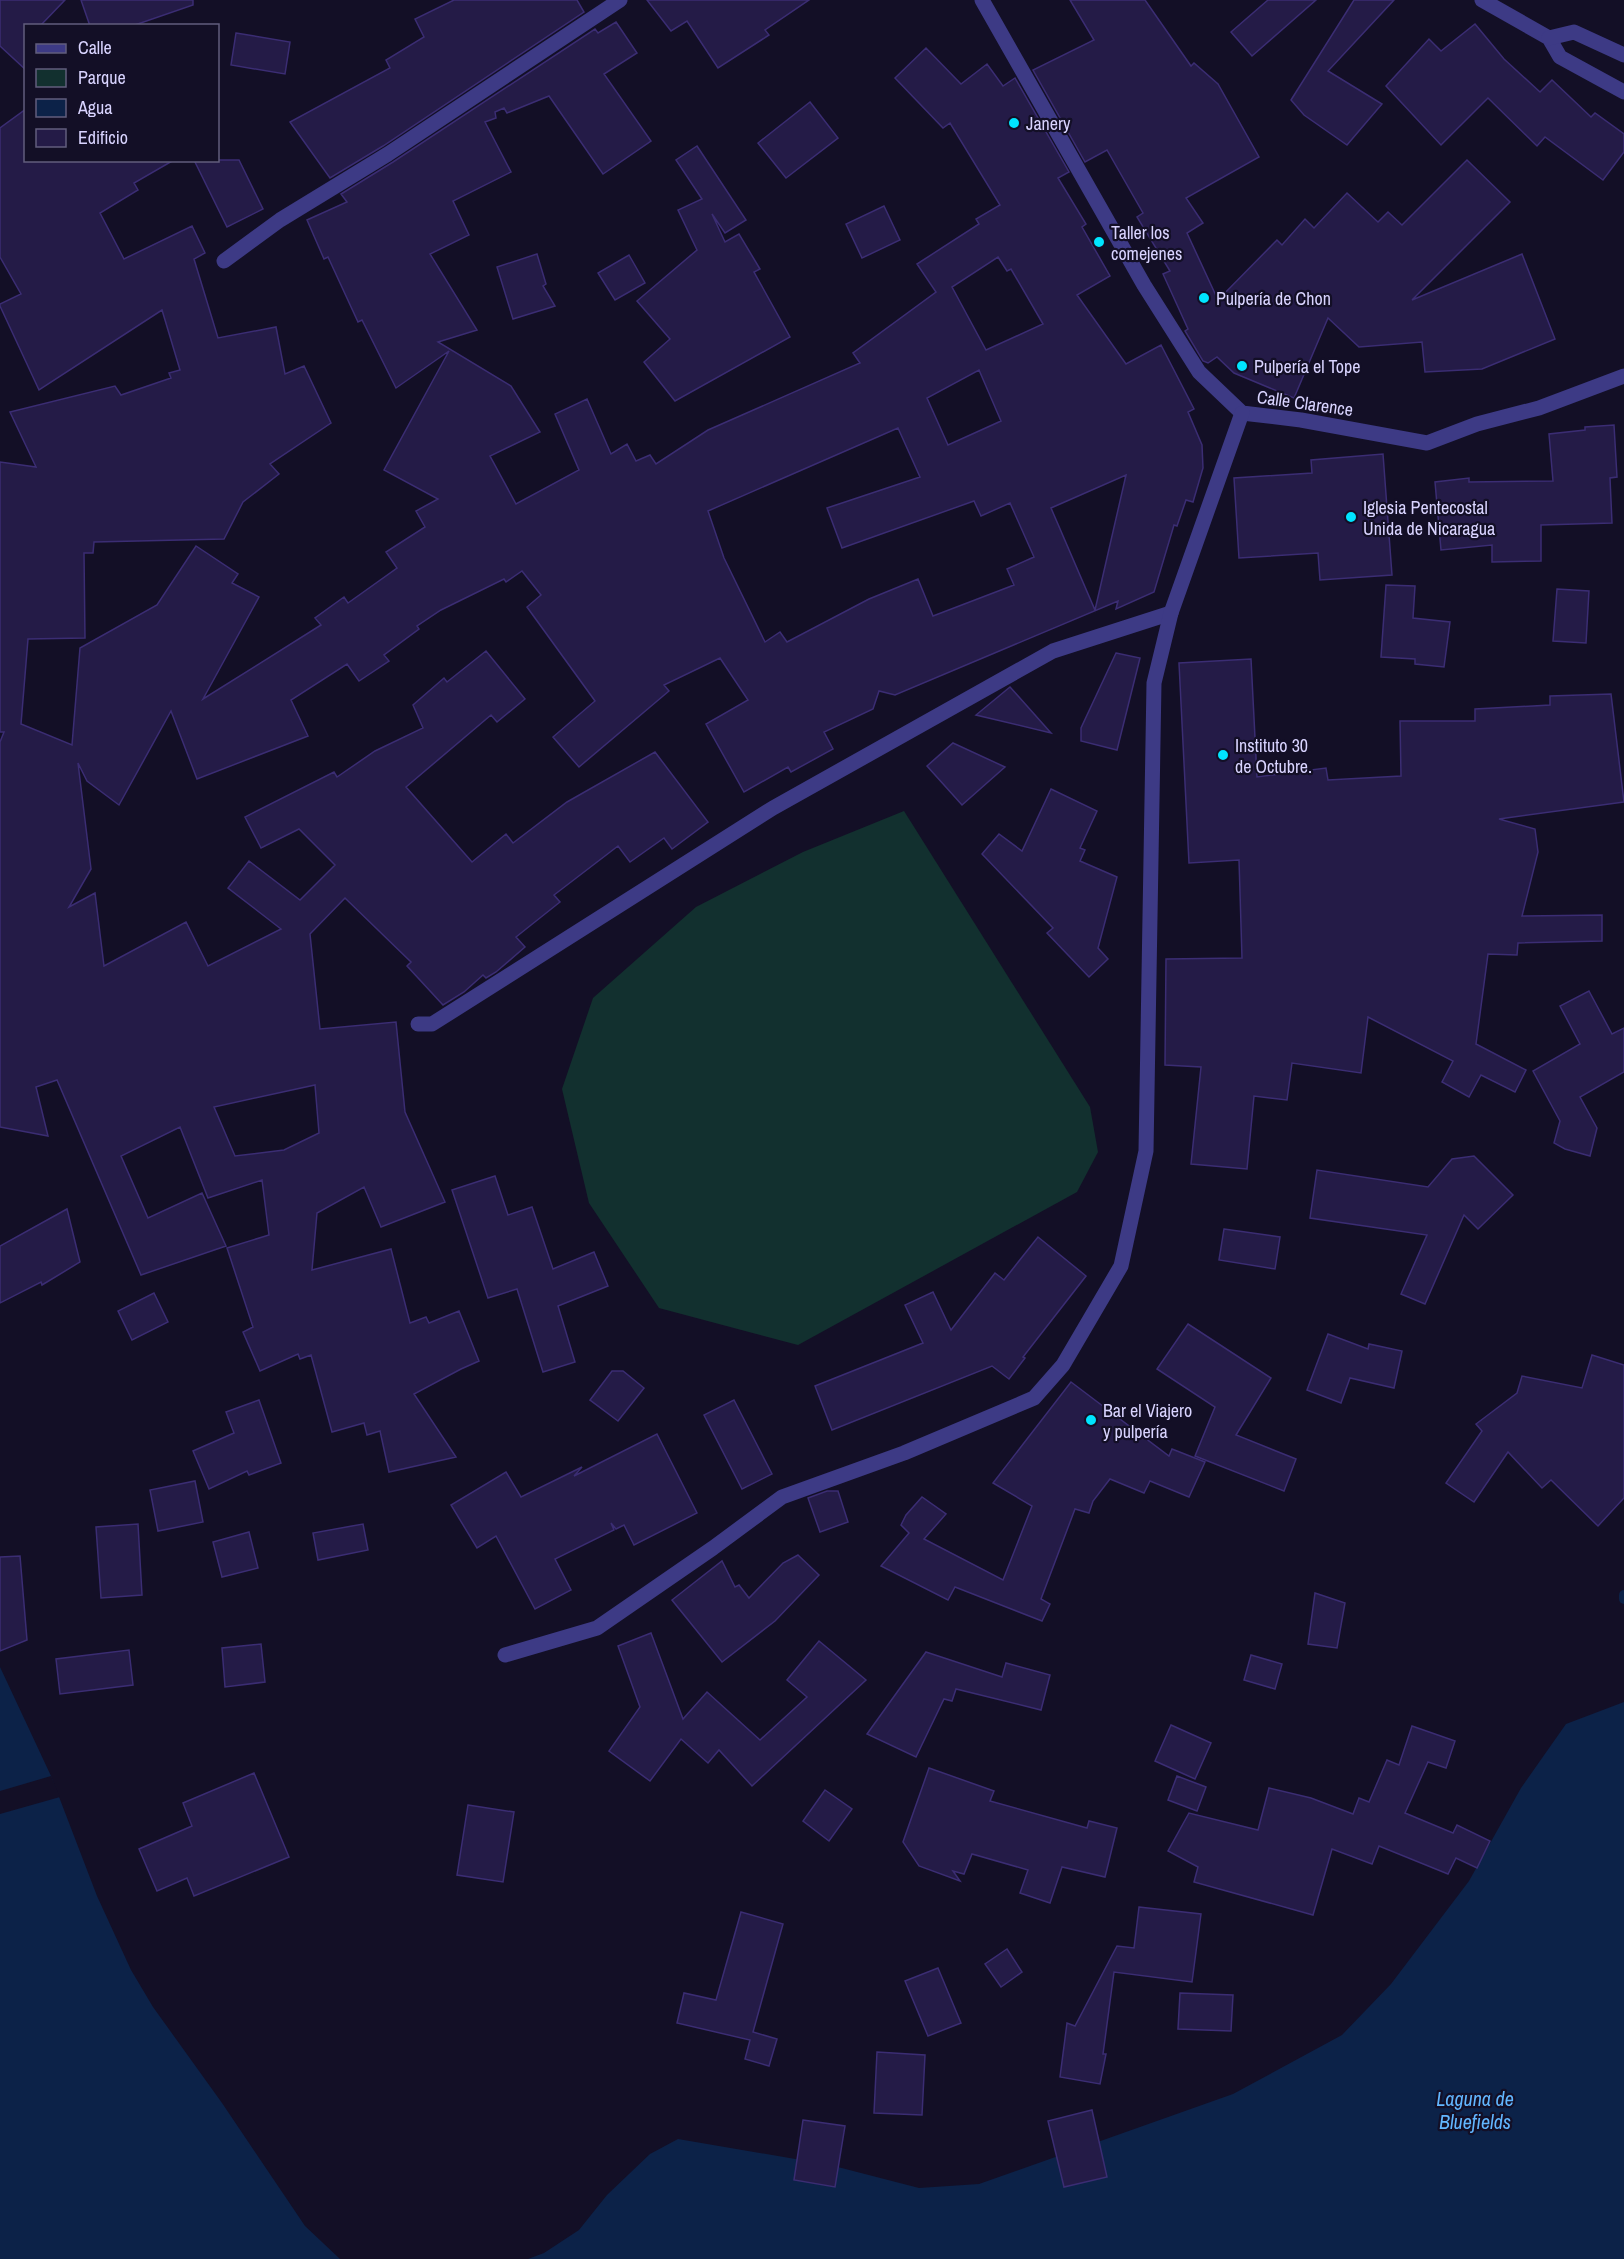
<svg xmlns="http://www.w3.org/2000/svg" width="1624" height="2259" viewBox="0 0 1624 2259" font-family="'Archivo Narrow',sans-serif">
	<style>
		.green { fill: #12302f }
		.water { fill: #0c2248 }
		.pier { fill: #130f26 }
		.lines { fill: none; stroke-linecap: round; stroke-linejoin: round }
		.stream { stroke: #0c2248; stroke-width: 10 }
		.building { fill: #241b47; stroke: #3b2d73; stroke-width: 1.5; fill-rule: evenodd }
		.minor { stroke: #3d3a85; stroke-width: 15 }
		.poi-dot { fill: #00e5ff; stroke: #130f26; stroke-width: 2 }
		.labels { text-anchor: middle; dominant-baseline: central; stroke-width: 4.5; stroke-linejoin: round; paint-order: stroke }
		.poi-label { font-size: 18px; fill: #d9d4ff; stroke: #130f26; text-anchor: start }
		.street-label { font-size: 18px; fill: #d9d4ff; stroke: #130f26 }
		.water-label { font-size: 20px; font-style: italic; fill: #62b6ff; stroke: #130f26 }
	</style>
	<rect width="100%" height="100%" fill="#130f26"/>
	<polygon class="green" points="904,811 1090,1107 1098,1152 1077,1192 798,1345 659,1308 589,1203 562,1089 593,998 696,907 803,852"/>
	<g class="water">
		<polygon points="0,1667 51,1776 97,1896 131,1970 153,2007 222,2103 305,2226 340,2259 0,2259"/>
		<polygon points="1624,1702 1624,2259 528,2259 544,2253 579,2230 607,2195 650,2154 678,2139 830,2165 919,2188 979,2184 1233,2094 1342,2035 1391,1984 1469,1881 1521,1788 1566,1724"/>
	</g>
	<polygon class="pier" points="51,1776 60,1797 0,1814 0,1791"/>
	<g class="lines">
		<polyline class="stream" points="1624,1595 1624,1599"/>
	</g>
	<g class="building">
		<polygon points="0,0 65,0 40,26 26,26 26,70 0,46"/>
		<polygon points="81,0 193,0 193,5 132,26 90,26"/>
		<polygon points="454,0 577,0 584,12 383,146 330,178 290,122 390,68 386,60 424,37 415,19"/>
		<polygon points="647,0 809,0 765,30 769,35 718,68 687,21 671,31"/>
		<polygon points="1070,0 1145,0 1191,66 1194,63 1218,84 1259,157 1186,198 1203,223 1187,233 1218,300 1277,240 1282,245 1305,219 1314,228 1347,193 1378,222 1388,212 1402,225 1467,160 1510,202 1412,300 1522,254 1555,339 1482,369 1425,372 1422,342 1359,347 1328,318 1294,398 1234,373 1217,357 1208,363 1203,361 1185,331 1188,329 1163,274 1170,271 1137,217 1143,213 1107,150 1085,162 1033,70 1094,40"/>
		<polygon points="1268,0 1316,0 1252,56 1231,32"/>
		<polygon points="1354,0 1394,0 1328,71 1382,104 1347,145 1304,115 1291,100"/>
		<path d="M 616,22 L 637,53 L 604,74 L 651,141 L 603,174 L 549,96 L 507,113 L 504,108 L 495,112 L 496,118 L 485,122 L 511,172 L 453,201 L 469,235 L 430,254 L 477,330 L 438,342 L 511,386 L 540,432 L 490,456 L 516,504 L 579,470 L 555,414 L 587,399 L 611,454 L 627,444 L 636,461 L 650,455 L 656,464 L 708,430 L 860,363 L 853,353 L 936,292 L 917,264 L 979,224 L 976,219 L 1000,205 L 950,123 L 943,128 L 895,78 L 926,48 L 961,84 L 987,64 L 1003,86 L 1015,78 L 1069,172 L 1058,178 L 1086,224 L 1082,227 L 1110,276 L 1077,295 L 1126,364 L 1161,345 L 1194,409 L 1188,412 L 1202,445 L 1203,468 L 1193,502 L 1186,500 L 1177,526 L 1174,525 L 1154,592 L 1116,609 L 1118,601 L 895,695 L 879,691 L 873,709 L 824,732 L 833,749 L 791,772 L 788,767 L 744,792 L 706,724 L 748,700 L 720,658 L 664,685 L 669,691 L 579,767 L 553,737 L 595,701 L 527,607 L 541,595 L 522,571 L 506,582 L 504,579 L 441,610 L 417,626 L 419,629 L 384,655 L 389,661 L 359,681 L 347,664 L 291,700 L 308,736 L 197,779 L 171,711 L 119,805 L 87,781 L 78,763 L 91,869 L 69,907 L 95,893 L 104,966 L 186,922 L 208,966 L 281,929 L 228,888 L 249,861 L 300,900 L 335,865 L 299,829 L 261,848 L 245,817 L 334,772 L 337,777 L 375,751 L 423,728 L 413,705 L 444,678 L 447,682 L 486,651 L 525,699 L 497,722 L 491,715 L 406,787 L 472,862 L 506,834 L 513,843 L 567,802 L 655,752 L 708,822 L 672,849 L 664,838 L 630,862 L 618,846 L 554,895 L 560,902 L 516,937 L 525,947 L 496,972 L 486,978 L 483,975 L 464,992 L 443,1005 L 407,966 L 411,962 L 345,898 L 310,934 L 320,1029 L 396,1022 L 405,1112 L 445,1202 L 381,1227 L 364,1187 L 317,1213 L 312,1270 L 391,1249 L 410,1323 L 426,1317 L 429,1323 L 459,1311 L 479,1361 L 461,1369 L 414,1394 L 456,1457 L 389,1472 L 380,1431 L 367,1435 L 364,1423 L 332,1432 L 311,1355 L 300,1359 L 298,1354 L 260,1371 L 243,1332 L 253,1327 L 227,1248 L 269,1235 L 262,1180 L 208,1198 L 180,1127 L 121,1156 L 148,1218 L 202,1193 L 226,1246 L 141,1275 L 57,1080 L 36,1087 L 48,1136 L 0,1127 L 0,742 L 4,732 L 0,732 L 0,462 L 36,467 L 10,412 L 115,386 L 121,395 L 171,378 L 169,373 L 180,370 L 162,310 L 39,390 L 0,306 L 0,304 L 21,294 L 0,257 L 0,128 L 26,109 L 26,160 L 174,160 L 134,183 L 138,190 L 100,213 L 124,259 L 192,226 L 205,253 L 194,259 L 218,338 L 276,327 L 285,374 L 304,366 L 331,423 L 270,464 L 279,474 L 243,502 L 224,539 L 94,542 L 93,553 L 84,553 L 85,638 L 28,639 L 21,724 L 72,745 L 80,648 L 157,605 L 196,546 L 238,574 L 232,583 L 259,597 L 203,699 L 321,625 L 315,618 L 344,597 L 348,603 L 397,568 L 386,552 L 425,527 L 416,511 L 438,499 L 384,470 L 449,351 L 396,388 L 362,320 L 358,322 L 328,257 L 324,259 L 307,220 L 347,202 L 341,194 L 393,162 L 595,29 L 598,33 ZM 998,257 L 1007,271 L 1011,269 L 1043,324 L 986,350 L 952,287 ZM 979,370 L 1001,421 L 948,445 L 927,398 ZM 898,428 L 920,477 L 827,508 L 842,548 L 974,501 L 981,516 L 1010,503 L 1034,557 L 1007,569 L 1014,585 L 933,616 L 918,579 L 869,599 L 787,642 L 780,632 L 765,642 L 724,558 L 708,511 ZM 1126,475 L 1095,610 L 1051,508 ZM 315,1085 L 319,1133 L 284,1150 L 235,1156 L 214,1107 Z"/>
		<polygon points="1475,24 1504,59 1540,92 1552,80 1591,117 1595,113 1624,134 1624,152 1603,180 1545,137 1537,146 1488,98 1441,145 1386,86 1429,39 1441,51"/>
		<polygon points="236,33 290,42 285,74 231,65"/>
		<polygon points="810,102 838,138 786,178 758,143"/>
		<polygon points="697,146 746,220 725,233 712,214 725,242 739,234 760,269 754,272 790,337 675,401 644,362 670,339 637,301 697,250 678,210 702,199 676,160"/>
		<polygon points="194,160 239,160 263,209 227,227"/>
		<polygon points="884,206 900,240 862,258 846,224"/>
		<polygon points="537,254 546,284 543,286 555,306 513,319 497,267"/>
		<polygon points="629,255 645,283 615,300 598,273"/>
		<polygon points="1614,425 1617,477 1610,478 1612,523 1541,525 1541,561 1492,562 1492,545 1441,550 1435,482 1469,478 1469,482 1553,481 1549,434 1585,430 1585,427"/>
		<polygon points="1383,454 1392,575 1320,580 1318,553 1239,558 1234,478 1312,473 1311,460"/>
		<polygon points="1386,585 1415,586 1413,618 1450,622 1444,667 1415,664 1415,659 1381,657"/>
		<polygon points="1557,589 1589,591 1586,643 1553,641"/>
		<polygon points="1116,653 1140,658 1117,750 1081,741 1081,728"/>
		<polygon points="1251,659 1257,777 1326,768 1328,780 1401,776 1400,721 1475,721 1475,709 1550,705 1550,696 1611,694 1624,802 1499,819 1535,829 1538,852 1522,916 1602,915 1602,941 1518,943 1517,955 1488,954 1476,1044 1526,1070 1515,1092 1481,1075 1469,1097 1442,1082 1453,1061 1368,1017 1361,1073 1292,1063 1287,1100 1254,1096 1247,1169 1191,1164 1201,1067 1165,1065 1166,959 1242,958 1239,860 1189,863 1179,663"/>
		<polygon points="1010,687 1051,733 976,715"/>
		<polygon points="953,743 1005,767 962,805 927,766"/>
		<polygon points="1051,789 1097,811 1080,848 1085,850 1080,861 1117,877 1098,948 1108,959 1089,977 1047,933 1053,928 982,854 999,834 1022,851"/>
		<polygon points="1589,991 1612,1034 1624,1028 1624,1072 1580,1097 1597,1128 1590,1156 1565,1149 1554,1143 1560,1121 1533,1071 1580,1044 1560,1006"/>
		<polygon points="1474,1156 1513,1195 1478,1229 1464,1215 1425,1304 1401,1294 1427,1235 1310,1218 1317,1170 1428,1187 1452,1159"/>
		<polygon points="495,1176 508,1215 532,1207 553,1269 594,1252 608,1286 558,1306 575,1362 543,1372 517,1289 488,1298 452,1190"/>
		<polygon points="67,1209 80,1262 42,1285 41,1282 0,1303 0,1246"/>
		<polygon points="1224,1229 1280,1237 1275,1269 1219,1260"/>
		<polygon points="1038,1237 1086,1276 1023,1357 1025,1358 1009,1379 992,1366 832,1430 815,1386 923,1343 905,1305 933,1292 951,1330 995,1273 1004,1280"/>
		<polygon points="154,1293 168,1322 132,1340 118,1311"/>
		<polygon points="1188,1324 1271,1378 1236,1435 1296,1459 1284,1491 1195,1456 1215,1407 1157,1369"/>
		<polygon points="1328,1334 1368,1349 1369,1344 1402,1351 1394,1388 1350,1378 1341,1403 1307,1390"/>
		<polygon points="1592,1355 1624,1365 1624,1498 1598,1526 1551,1480 1542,1488 1508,1452 1474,1502 1446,1483 1482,1431 1476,1424 1517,1393 1522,1376 1582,1388"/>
		<polygon points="612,1371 623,1371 644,1388 618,1421 590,1400"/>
		<polygon points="1071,1382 1169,1456 1172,1449 1205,1462 1189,1497 1150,1481 1144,1493 1110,1479 1093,1501 1089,1513 1075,1509 1041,1599 1050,1604 1042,1621 955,1587 948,1600 881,1566 909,1533 901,1525 906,1515 922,1497 946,1514 924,1539 1003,1580 1032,1506 993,1483"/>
		<polygon points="259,1400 281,1463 249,1475 247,1471 209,1489 193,1451 234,1433 226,1412"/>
		<polygon points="734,1400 772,1474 742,1489 704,1415"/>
		<polygon points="657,1434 697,1513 634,1545 624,1525 616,1529 611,1523 614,1530 555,1559 571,1590 535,1609 496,1536 477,1548 451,1505 506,1472 521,1497 582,1467 574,1476"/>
		<polygon points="195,1481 203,1522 158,1531 150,1490"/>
		<polygon points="827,1491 838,1491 848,1522 820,1532 808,1498"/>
		<polygon points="138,1524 142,1595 101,1598 96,1527"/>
		<polygon points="363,1524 368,1550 318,1560 313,1533"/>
		<polygon points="249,1532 258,1568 222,1577 213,1542"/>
		<polygon points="798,1555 819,1575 775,1621 722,1662 672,1600 722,1561 735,1587 739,1585 749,1598 783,1563"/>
		<polygon points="20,1556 27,1640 0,1651 0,1557"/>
		<polygon points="1315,1593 1345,1603 1337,1648 1308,1644"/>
		<polygon points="651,1633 683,1719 707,1692 760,1740 807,1697 787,1680 819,1641 866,1680 752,1786 719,1750 708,1763 681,1739 650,1781 609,1751 640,1707 618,1646"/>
		<polygon points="261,1644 265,1682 225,1687 222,1648"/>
		<polygon points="129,1650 133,1685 60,1694 56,1659"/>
		<polygon points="926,1652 1002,1677 1006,1663 1050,1675 1041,1710 956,1689 952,1701 944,1699 916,1757 867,1734"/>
		<polygon points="1251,1655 1282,1664 1275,1689 1244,1680"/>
		<polygon points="1171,1725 1211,1743 1195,1779 1155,1761"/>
		<polygon points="1412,1726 1455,1741 1446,1768 1428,1762 1405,1813 1453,1833 1457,1825 1490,1841 1477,1868 1456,1858 1448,1874 1379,1846 1372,1864 1332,1849 1313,1915 1194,1882 1198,1867 1168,1851 1189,1813 1258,1830 1269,1788 1311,1798 1353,1814 1359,1798 1369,1802 1387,1760 1399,1765"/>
		<polygon points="929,1768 994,1791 990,1801 1087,1828 1089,1821 1117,1828 1105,1877 1062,1867 1050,1903 1020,1893 1028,1870 972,1854 964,1874 953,1871 960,1881 919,1866 903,1842"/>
		<polygon points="254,1773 289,1857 194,1896 187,1878 157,1891 139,1849 192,1826 183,1803"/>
		<polygon points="1177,1776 1206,1787 1197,1811 1168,1800"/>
		<polygon points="825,1790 852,1809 829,1841 803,1821"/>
		<polygon points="468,1805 514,1812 503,1882 457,1875"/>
		<polygon points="1139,1907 1201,1914 1192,1982 1114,1972 1103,2054 1106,2054 1100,2084 1060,2077 1067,2023 1075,2026 1117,1946 1134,1948"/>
		<polygon points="741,1912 783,1924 753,2032 777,2039 769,2066 745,2059 750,2040 677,2023 684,1993 716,2000"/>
		<polygon points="1007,1949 1022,1972 1001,1987 985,1964"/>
		<polygon points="938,1968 961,2023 928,2036 905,1981"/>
		<polygon points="1180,1993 1233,1995 1231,2031 1178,2029"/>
		<polygon points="877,2052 925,2055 922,2115 874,2113"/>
		<polygon points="1092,2110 1107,2177 1064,2187 1048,2121"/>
		<polygon points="803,2120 845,2126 835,2187 794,2180"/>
	</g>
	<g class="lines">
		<g class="minor">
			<polyline points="982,0 1144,285 1199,372 1242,413 1301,420 1427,443 1477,424 1539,408 1624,376"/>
			<polyline points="1482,0 1549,38 1560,57 1624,92"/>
			<polyline points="1549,38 1574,32 1624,55"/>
			<polyline points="224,261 280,220 388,154 620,0"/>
			<polyline points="418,1024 432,1024 773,808 1053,651 1171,613"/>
			<polyline points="505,1655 597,1628 713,1548 782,1497 904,1453 1034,1398 1063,1365 1121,1266 1146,1151 1154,683 1171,613 1242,413"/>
		</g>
	</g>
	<g class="poi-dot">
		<circle cx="1014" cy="123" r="6"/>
		<circle cx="1099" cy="242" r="6"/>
		<circle cx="1204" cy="298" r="6"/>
		<circle cx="1242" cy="366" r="6"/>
		<circle cx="1351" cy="517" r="6"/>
		<circle cx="1223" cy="755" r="6"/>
		<circle cx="1091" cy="1420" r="6"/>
	</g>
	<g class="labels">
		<g class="poi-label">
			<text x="1026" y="123">Janery</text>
			<text x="1111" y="232">Taller los<tspan x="1111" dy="21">comejenes</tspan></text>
			<text x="1216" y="298">Pulpería de Chon</text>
			<text x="1254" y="366">Pulpería el Tope</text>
			<text x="1363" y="507">Iglesia Pentecostal<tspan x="1363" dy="21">Unida de Nicaragua</tspan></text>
			<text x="1235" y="745">Instituto 30<tspan x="1235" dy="21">de Octubre.</tspan></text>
			<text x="1103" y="1410">Bar el Viajero<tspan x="1103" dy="21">y pulpería</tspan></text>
		</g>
		<g class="street-label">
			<text transform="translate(1305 403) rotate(8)">Calle Clarence</text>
		</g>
		<g class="water-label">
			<text x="1475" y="2098">Laguna de<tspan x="1475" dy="23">Bluefields</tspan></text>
		</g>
	</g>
	<rect x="24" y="24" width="195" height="138" fill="#130f26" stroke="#625e7d" stroke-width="1.5"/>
	<rect x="36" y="44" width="30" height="9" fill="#3d3a85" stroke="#625e7d" stroke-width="1.5"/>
	<text x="78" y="54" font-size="18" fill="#d9d4ff">Calle</text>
	<rect x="36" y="69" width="30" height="18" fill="#12302f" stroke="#625e7d" stroke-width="1.5"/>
	<text x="78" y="84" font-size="18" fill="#d9d4ff">Parque</text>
	<rect x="36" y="99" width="30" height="18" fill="#0c2248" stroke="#625e7d" stroke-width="1.5"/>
	<text x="78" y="114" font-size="18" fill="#d9d4ff">Agua</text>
	<rect x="36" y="129" width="30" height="18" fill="#241b47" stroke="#625e7d" stroke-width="1.5"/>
	<text x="78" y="144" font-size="18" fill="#d9d4ff">Edificio</text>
</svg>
